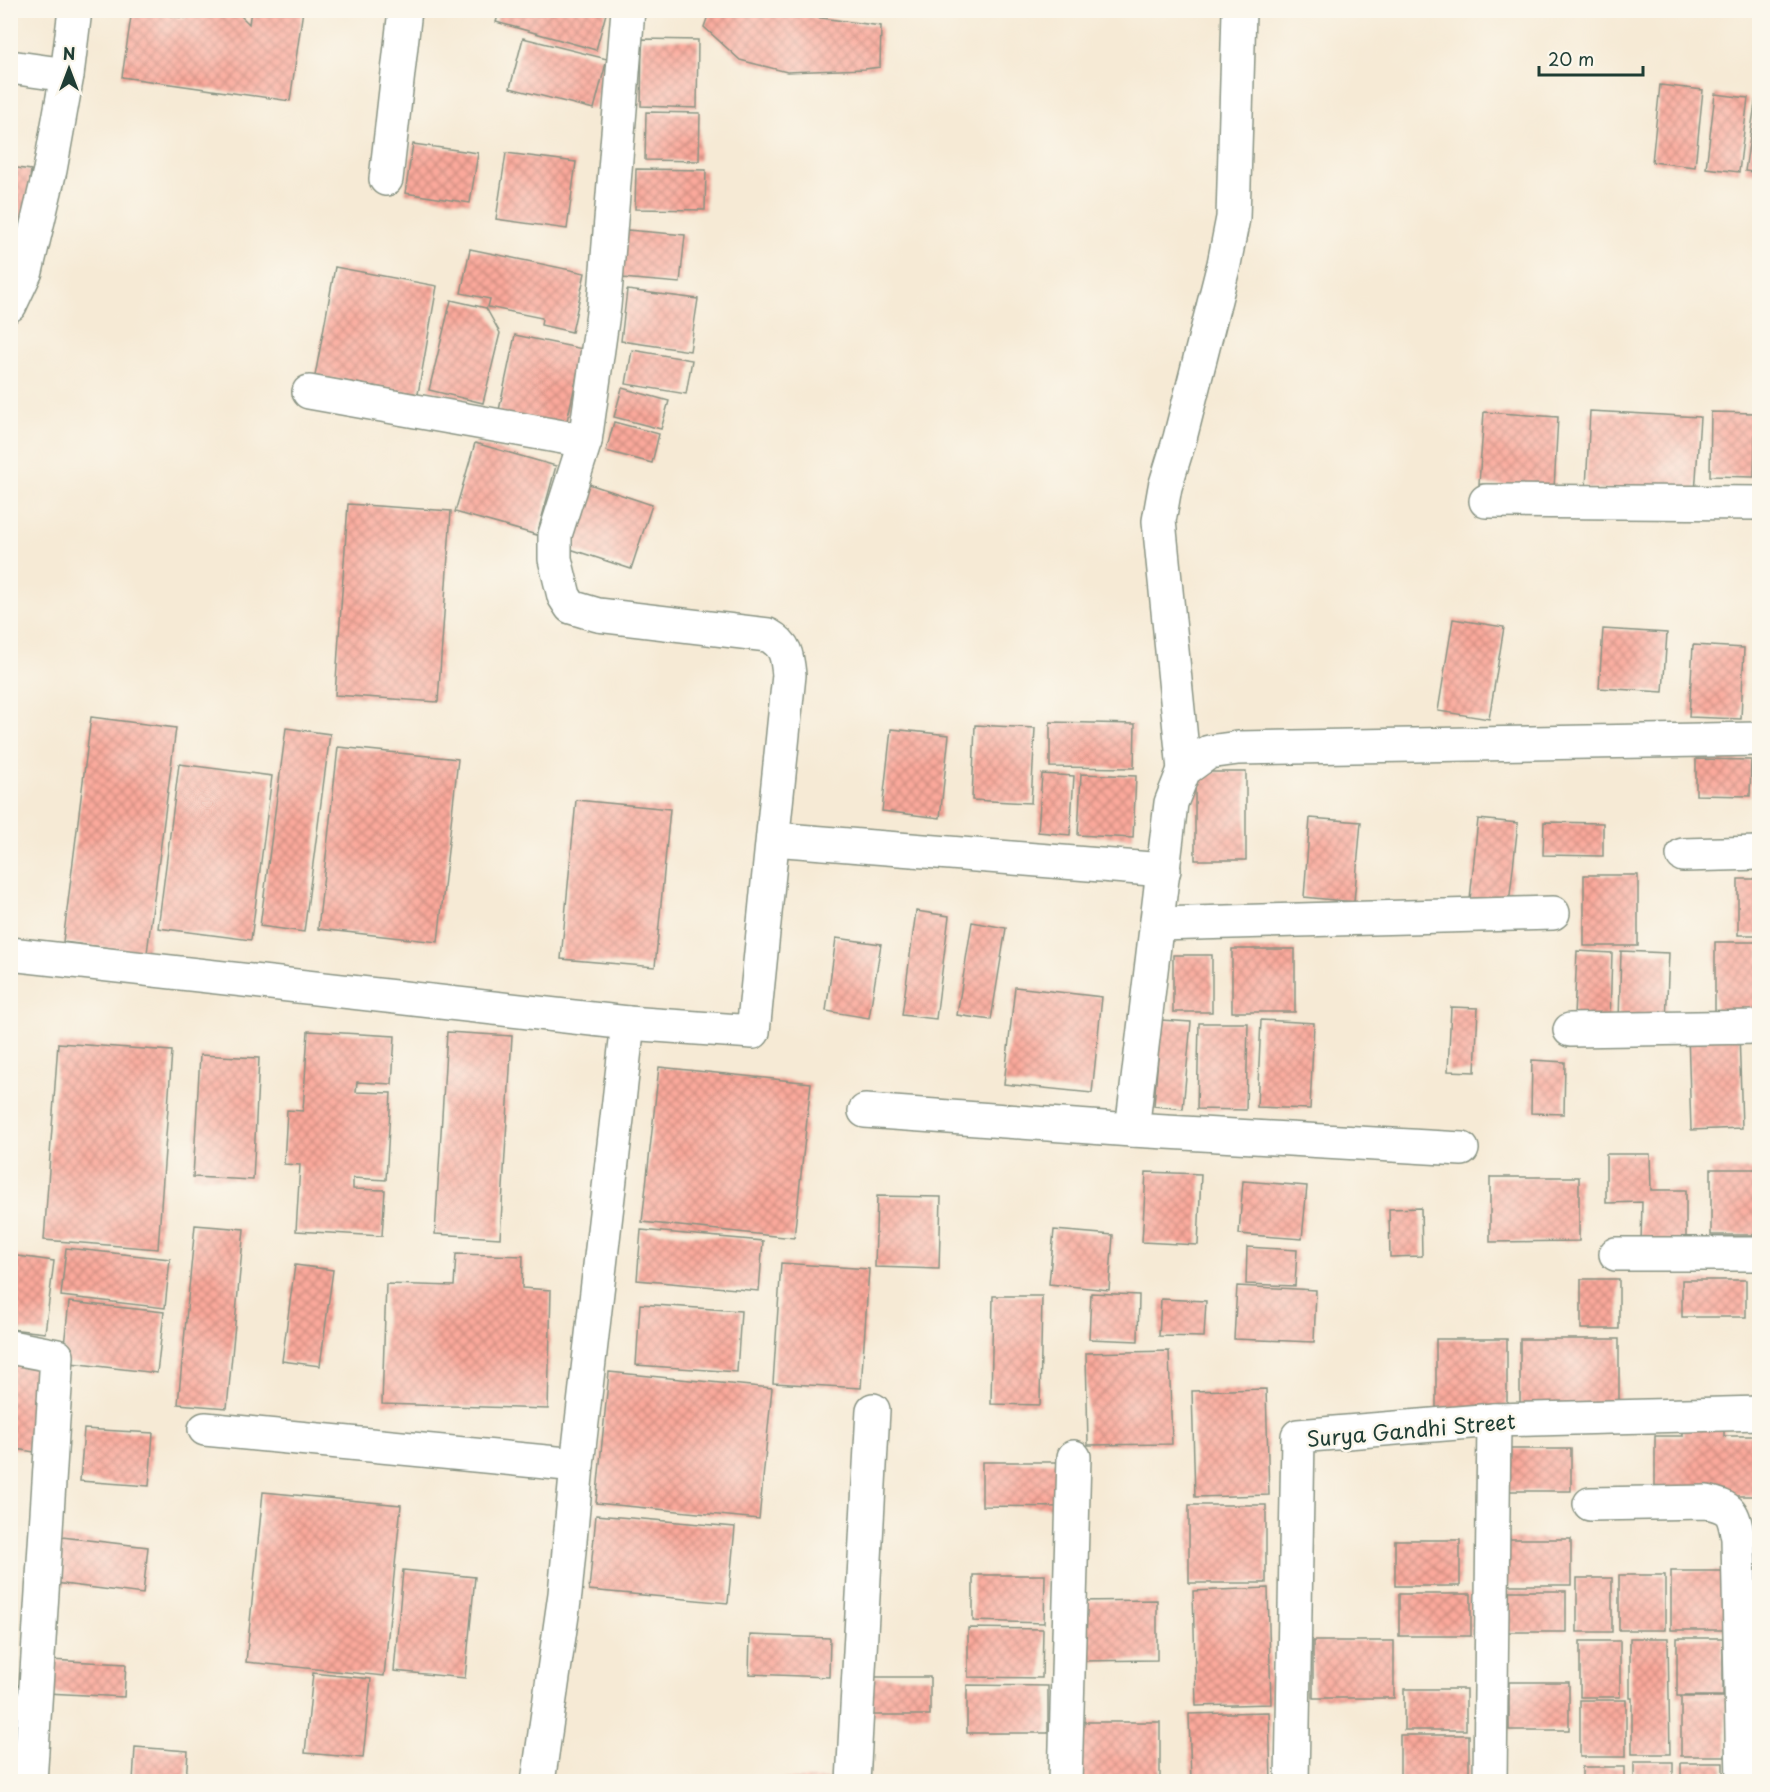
<svg xmlns="http://www.w3.org/2000/svg" width="1770" height="1792" viewBox="0 0 1770 1792" font-family="'Playpen Sans',sans-serif">
	<style>
		.building { fill: url(#building-cross-hatch) }
		.lines { fill: none; stroke-linecap: round; stroke-linejoin: round }
		.minor-casing { stroke: #8a9484; stroke-width: 36 }
		.minor { stroke: #fff; stroke-width: 33 }
		.labels { text-anchor: middle; dominant-baseline: central; stroke-width: 5; stroke-linejoin: round; paint-order: stroke }
		.street-label { font-size: 21px; fill: #1f3d34; stroke: #fbf7ec }
	</style>
	<defs>
		<pattern id="building-cross-hatch" width="8" height="8" patternUnits="userSpaceOnUse" patternTransform="scale(1.5)"><rect width="8" height="8" fill="#fba99b"/><path d="M0 0l8 8M0 8l8-8" fill="none" stroke="#cb8b7f"/></pattern>
	</defs>
	<rect width="100%" height="100%" fill="#fbf7ec"/>
	<filter id="ink" filterUnits="userSpaceOnUse"><feTurbulence type="fractalNoise" baseFrequency=".0167" numOctaves="2"/><feDisplacementMap in="SourceGraphic" scale="12" xChannelSelector="R" yChannelSelector="G"/><feConvolveMatrix kernelMatrix="1 2 1 2 8 2 1 2 1" color-interpolation-filters="sRGB"/></filter>
	<filter id="wash" filterUnits="userSpaceOnUse"><feTurbulence type="fractalNoise" baseFrequency=".008" numOctaves="4" result="noise"/><feDisplacementMap in="SourceGraphic" scale="24" xChannelSelector="R" yChannelSelector="G"/><feGaussianBlur stdDeviation="1.35" result="paint"/><feColorMatrix in="noise" values="0 0 0 0 0 0 0 0 0 0 0 0 0 0 0 0 0 1.4 0 .05"/><feComposite in="paint" operator="in"/></filter>
	<g filter="url(#wash)">
		<rect width="100%" height="100%" fill="#f6ead5"/>
		<g id="blocks">
			<g class="building">
				<polygon points="132,10 160,10 160,14 185,18 186,10 235,10 249,24 251,10 303,10 290,101 122,77"/>
				<polygon points="500,10 607,10 596,50 496,22"/>
				<polygon points="710,10 762,10 881,26 880,67 865,69 787,72 740,60 704,27"/>
				<polygon points="523,38 607,59 594,109 510,88"/>
				<polygon points="642,39 698,40 697,108 641,106"/>
				<polygon points="1660,85 1703,90 1695,167 1652,162"/>
				<polygon points="1715,94 1748,98 1739,172 1706,168"/>
				<polygon points="1756,97 1760,98 1760,173 1745,171"/>
				<polygon points="646,112 700,113 699,161 645,160"/>
				<polygon points="413,144 478,153 470,203 405,193"/>
				<polygon points="506,153 576,162 567,229 496,219"/>
				<polygon points="10,167 31,170 25,223 10,222"/>
				<polygon points="636,169 706,170 705,210 635,209"/>
				<polygon points="627,230 685,235 680,283 622,278"/>
				<polygon points="470,249 585,273 572,332 541,325 542,318 488,307 490,299 461,293"/>
				<polygon points="335,267 437,286 418,394 315,376"/>
				<polygon points="627,290 698,299 690,351 621,341"/>
				<polygon points="451,300 486,308 500,333 483,403 429,390"/>
				<polygon points="515,335 583,349 565,430 498,415"/>
				<polygon points="632,350 692,360 686,394 626,384"/>
				<polygon points="622,388 669,401 661,429 614,417"/>
				<polygon points="1590,411 1700,417 1695,494 1586,488"/>
				<polygon points="1484,412 1558,417 1554,489 1479,484"/>
				<polygon points="1711,412 1756,413 1754,477 1710,476"/>
				<polygon points="614,422 659,434 652,463 606,451"/>
				<polygon points="475,443 556,466 537,535 455,512"/>
				<polygon points="580,481 652,505 631,569 558,545"/>
				<polygon points="348,504 451,511 438,702 335,695"/>
				<polygon points="1453,619 1504,627 1489,719 1438,711"/>
				<polygon points="1603,629 1667,633 1663,692 1599,688"/>
				<polygon points="1693,645 1744,648 1741,719 1689,717"/>
				<polygon points="91,717 176,728 147,953 63,942"/>
				<polygon points="1050,722 1135,724 1134,768 1050,767"/>
				<polygon points="975,725 1035,728 1031,803 972,800"/>
				<polygon points="286,728 330,734 304,932 260,926"/>
				<polygon points="891,729 949,735 940,818 882,811"/>
				<polygon points="338,747 458,759 438,942 318,929"/>
				<polygon points="1696,759 1751,760 1750,796 1696,795"/>
				<polygon points="179,764 272,776 251,940 158,928"/>
				<rect x="1195" y="772" width="51" height="88"/>
				<polygon points="1042,774 1074,776 1070,835 1038,832"/>
				<polygon points="1081,774 1136,776 1133,838 1078,835"/>
				<polygon points="576,800 670,809 655,967 561,959"/>
				<polygon points="1310,818 1361,822 1354,902 1304,897"/>
				<polygon points="1478,819 1518,823 1509,904 1470,900"/>
				<polygon points="1544,822 1603,823 1603,856 1543,855"/>
				<rect x="1584" y="875" width="54" height="71"/>
				<rect x="1738" y="879" width="22" height="56"/>
				<polygon points="916,911 949,916 936,1019 902,1015"/>
				<polygon points="972,922 1006,928 991,1020 957,1015"/>
				<polygon points="836,938 881,944 869,1018 826,1011"/>
				<rect x="1715" y="942" width="45" height="73"/>
				<rect x="1232" y="949" width="63" height="63"/>
				<polygon points="1577,951 1612,953 1610,1018 1574,1016"/>
				<polygon points="1621,951 1669,953 1666,1022 1619,1020"/>
				<rect x="1173" y="955" width="39" height="57"/>
				<polygon points="1015,987 1102,997 1092,1093 1004,1084"/>
				<polygon points="1451,1007 1478,1008 1475,1072 1448,1071"/>
				<polygon points="1161,1020 1191,1022 1183,1109 1154,1106"/>
				<polygon points="1261,1020 1314,1023 1310,1109 1257,1107"/>
				<polygon points="1199,1023 1248,1023 1246,1110 1197,1109"/>
				<polygon points="308,1031 395,1036 392,1084 357,1082 356,1092 391,1093 386,1180 353,1178 353,1189 385,1190 382,1236 296,1231 300,1165 284,1164 287,1110 303,1111"/>
				<polygon points="1739,1031 1742,1128 1691,1130 1688,1033"/>
				<polygon points="447,1032 512,1036 500,1238 435,1234"/>
				<polygon points="58,1043 172,1051 158,1249 44,1240"/>
				<polygon points="200,1055 259,1058 253,1180 193,1177"/>
				<polygon points="1532,1060 1565,1062 1564,1114 1531,1113"/>
				<polygon points="659,1067 811,1083 794,1238 642,1222"/>
				<polygon points="1606,1154 1650,1154 1651,1190 1686,1190 1686,1243 1641,1243 1642,1202 1606,1203"/>
				<rect x="1711" y="1169" width="49" height="66"/>
				<polygon points="1146,1172 1201,1174 1198,1245 1142,1242"/>
				<polygon points="1490,1177 1579,1177 1579,1241 1490,1242"/>
				<polygon points="1243,1181 1307,1186 1302,1239 1239,1234"/>
				<polygon points="877,1196 941,1197 939,1269 875,1267"/>
				<polygon points="1421,1208 1422,1256 1390,1257 1389,1209"/>
				<polygon points="195,1225 244,1229 227,1408 178,1404"/>
				<polygon points="641,1230 763,1241 759,1291 637,1280"/>
				<polygon points="1054,1230 1113,1235 1109,1290 1049,1284"/>
				<polygon points="1247,1247 1297,1250 1295,1286 1246,1284"/>
				<polygon points="66,1248 170,1259 165,1308 61,1296"/>
				<polygon points="456,1254 523,1256 522,1288 551,1290 548,1409 382,1404 386,1284 454,1286"/>
				<polygon points="10,1255 54,1261 45,1333 10,1329"/>
				<polygon points="781,1263 869,1269 861,1388 773,1383"/>
				<polygon points="295,1265 333,1270 320,1366 282,1361"/>
				<rect x="1581" y="1279" width="38" height="50"/>
				<rect x="1682" y="1280" width="64" height="37"/>
				<polygon points="1237,1286 1316,1290 1314,1342 1234,1339"/>
				<polygon points="1091,1293 1139,1295 1138,1341 1089,1339"/>
				<polygon points="993,1296 1042,1296 1040,1405 991,1404"/>
				<polygon points="1161,1299 1206,1301 1204,1337 1159,1336"/>
				<polygon points="69,1302 164,1312 157,1373 62,1362"/>
				<polygon points="640,1304 741,1311 737,1372 636,1365"/>
				<rect x="1436" y="1339" width="71" height="74"/>
				<rect x="1520" y="1339" width="99" height="77"/>
				<polygon points="1169,1351 1172,1444 1088,1445 1086,1353"/>
				<polygon points="15,1359 53,1365 40,1453 10,1448 10,1389"/>
				<polygon points="609,1372 772,1388 759,1519 596,1503"/>
				<polygon points="1266,1389 1269,1495 1195,1497 1192,1391"/>
				<polygon points="1683,1417 1724,1417 1724,1436 1760,1436 1760,1496 1655,1496 1655,1436 1683,1436"/>
				<polygon points="84,1429 153,1433 149,1486 80,1481"/>
				<rect x="1508" y="1449" width="63" height="42"/>
				<polygon points="982,1462 1063,1462 1062,1507 982,1506"/>
				<polygon points="263,1492 401,1505 384,1676 246,1662"/>
				<rect x="1189" y="1505" width="77" height="78"/>
				<polygon points="596,1515 735,1527 728,1603 589,1590"/>
				<polygon points="53,1536 148,1547 143,1594 47,1582"/>
				<rect x="1504" y="1539" width="67" height="46"/>
				<rect x="1395" y="1540" width="65" height="46"/>
				<polygon points="403,1570 475,1577 465,1678 394,1671"/>
				<rect x="1671" y="1571" width="59" height="59"/>
				<polygon points="973,1575 1045,1575 1044,1623 973,1621"/>
				<rect x="1619" y="1575" width="46" height="55"/>
				<rect x="1577" y="1578" width="35" height="54"/>
				<polygon points="1268,1588 1271,1704 1196,1706 1193,1591"/>
				<rect x="1502" y="1591" width="64" height="41"/>
				<rect x="1399" y="1594" width="72" height="42"/>
				<polygon points="1157,1600 1157,1660 1078,1661 1077,1601"/>
				<polygon points="968,1628 1043,1629 1042,1678 968,1677"/>
				<polygon points="750,1635 830,1638 829,1677 749,1674"/>
				<polygon points="1630,1638 1668,1638 1670,1754 1632,1754 1632,1698 1630,1698"/>
				<rect x="1677" y="1638" width="46" height="58"/>
				<rect x="1313" y="1641" width="81" height="57"/>
				<rect x="1580" y="1641" width="40" height="56"/>
				<polygon points="49,1660 126,1664 124,1697 47,1693"/>
				<polygon points="313,1673 371,1679 363,1758 305,1753"/>
				<polygon points="10,1677 16,1677 13,1723 10,1723"/>
				<rect x="872" y="1677" width="58" height="38"/>
				<rect x="1509" y="1682" width="60" height="48"/>
				<polygon points="967,1685 1048,1686 1048,1733 967,1733"/>
				<rect x="1404" y="1689" width="62" height="41"/>
				<rect x="1681" y="1697" width="45" height="59"/>
				<rect x="1580" y="1700" width="46" height="57"/>
				<polygon points="1269,1712 1271,1782 1191,1782 1189,1714"/>
				<rect x="1075" y="1722" width="85" height="60"/>
				<polygon points="10,1729 15,1729 13,1772 10,1772"/>
				<rect x="1400" y="1735" width="69" height="47"/>
				<polygon points="135,1747 188,1751 186,1782 133,1782"/>
				<rect x="1634" y="1762" width="39" height="20"/>
				<rect x="1681" y="1763" width="42" height="19"/>
				<rect x="1582" y="1767" width="42" height="15"/>
				<rect x="782" y="1779" width="52" height="3"/>
			</g>
		</g>
	</g>
	<g filter="url(#ink)">
		<use href="#blocks" fill-opacity="0" stroke="#8a9484" stroke-width="1.5"/>
		<g class="lines">
			<g class="minor-casing">
				<g id="minor">
					<polyline points="10,67 67,75"/>
					<polyline points="386,179 405,10"/>
					<polyline points="10,305 26,271 50,170 67,75 75,10"/>
					<polyline points="309,392 585,441 604,306 628,10"/>
					<polyline points="1486,501 1760,503"/>
					<polyline points="1184,770 1159,521 1165,487 1180,438 1224,264 1233,218 1239,11"/>
					<polyline points="773,839 1164,870"/>
					<polyline points="1683,855 1760,853"/>
					<polyline points="1158,924 1553,913"/>
					<path d="M 10,954 L 628,1023 L 753,1032 L 789,675 C 787,655 786,645 768,635 L 598,615 L 571,607 L 564,596 L 555,559 L 555,535 L 585,441"/>
					<polyline points="1570,1030 1760,1027"/>
					<polyline points="865,1111 1132,1130 1462,1149"/>
					<polyline points="1132,1130 1171,803 1184,770 1209,752 1238,748 1760,739"/>
					<polyline points="1616,1254 1760,1254"/>
					<polyline points="10,1347 57,1356 30,1782"/>
					<polyline points="205,1429 577,1465"/>
					<path d="M 1590,1504 L 1707,1502 C 1733,1508 1733,1513 1738,1538 L 1743,1782"/>
					<polyline points="538,1782 565,1594 577,1465 628,1023"/>
					<polyline points="853,1782 873,1410"/>
					<polyline points="1065,1782 1074,1457"/>
					<polyline points="1292,1782 1298,1436 1494,1420 1760,1413"/>
					<polyline points="1490,1782 1494,1420"/>
				</g>
			</g>
			<use href="#minor" class="minor"/>
		</g>
	</g>
	<g class="labels">
		<g class="street-label">
			<text transform="translate(1411 1429) rotate(-5)">Surya Gandhi Street</text>
		</g>
	</g>
	<rect width="1770" height="1792" fill="none" stroke="#fbf7ec" stroke-width="36"/>
	<g transform="translate(69 69)" stroke="#fbf7ec" stroke-width="4.5" paint-order="stroke">
	<path d="M0-4.5L10 22L0 15L-10 22Z" fill="#1f3d34"/>
	<text y="-9" font-size="16" font-weight="bold" text-anchor="middle" fill="#1f3d34">N</text>
	</g>
	<path d="M1539 66v9h104v-9" fill="none" stroke="#1f3d34" stroke-width="3"/>
	<text x="1548" y="66" font-size="18" fill="#1f3d34" stroke="#fbf7ec" stroke-width="4.5" paint-order="stroke">20 m</text>
</svg>
